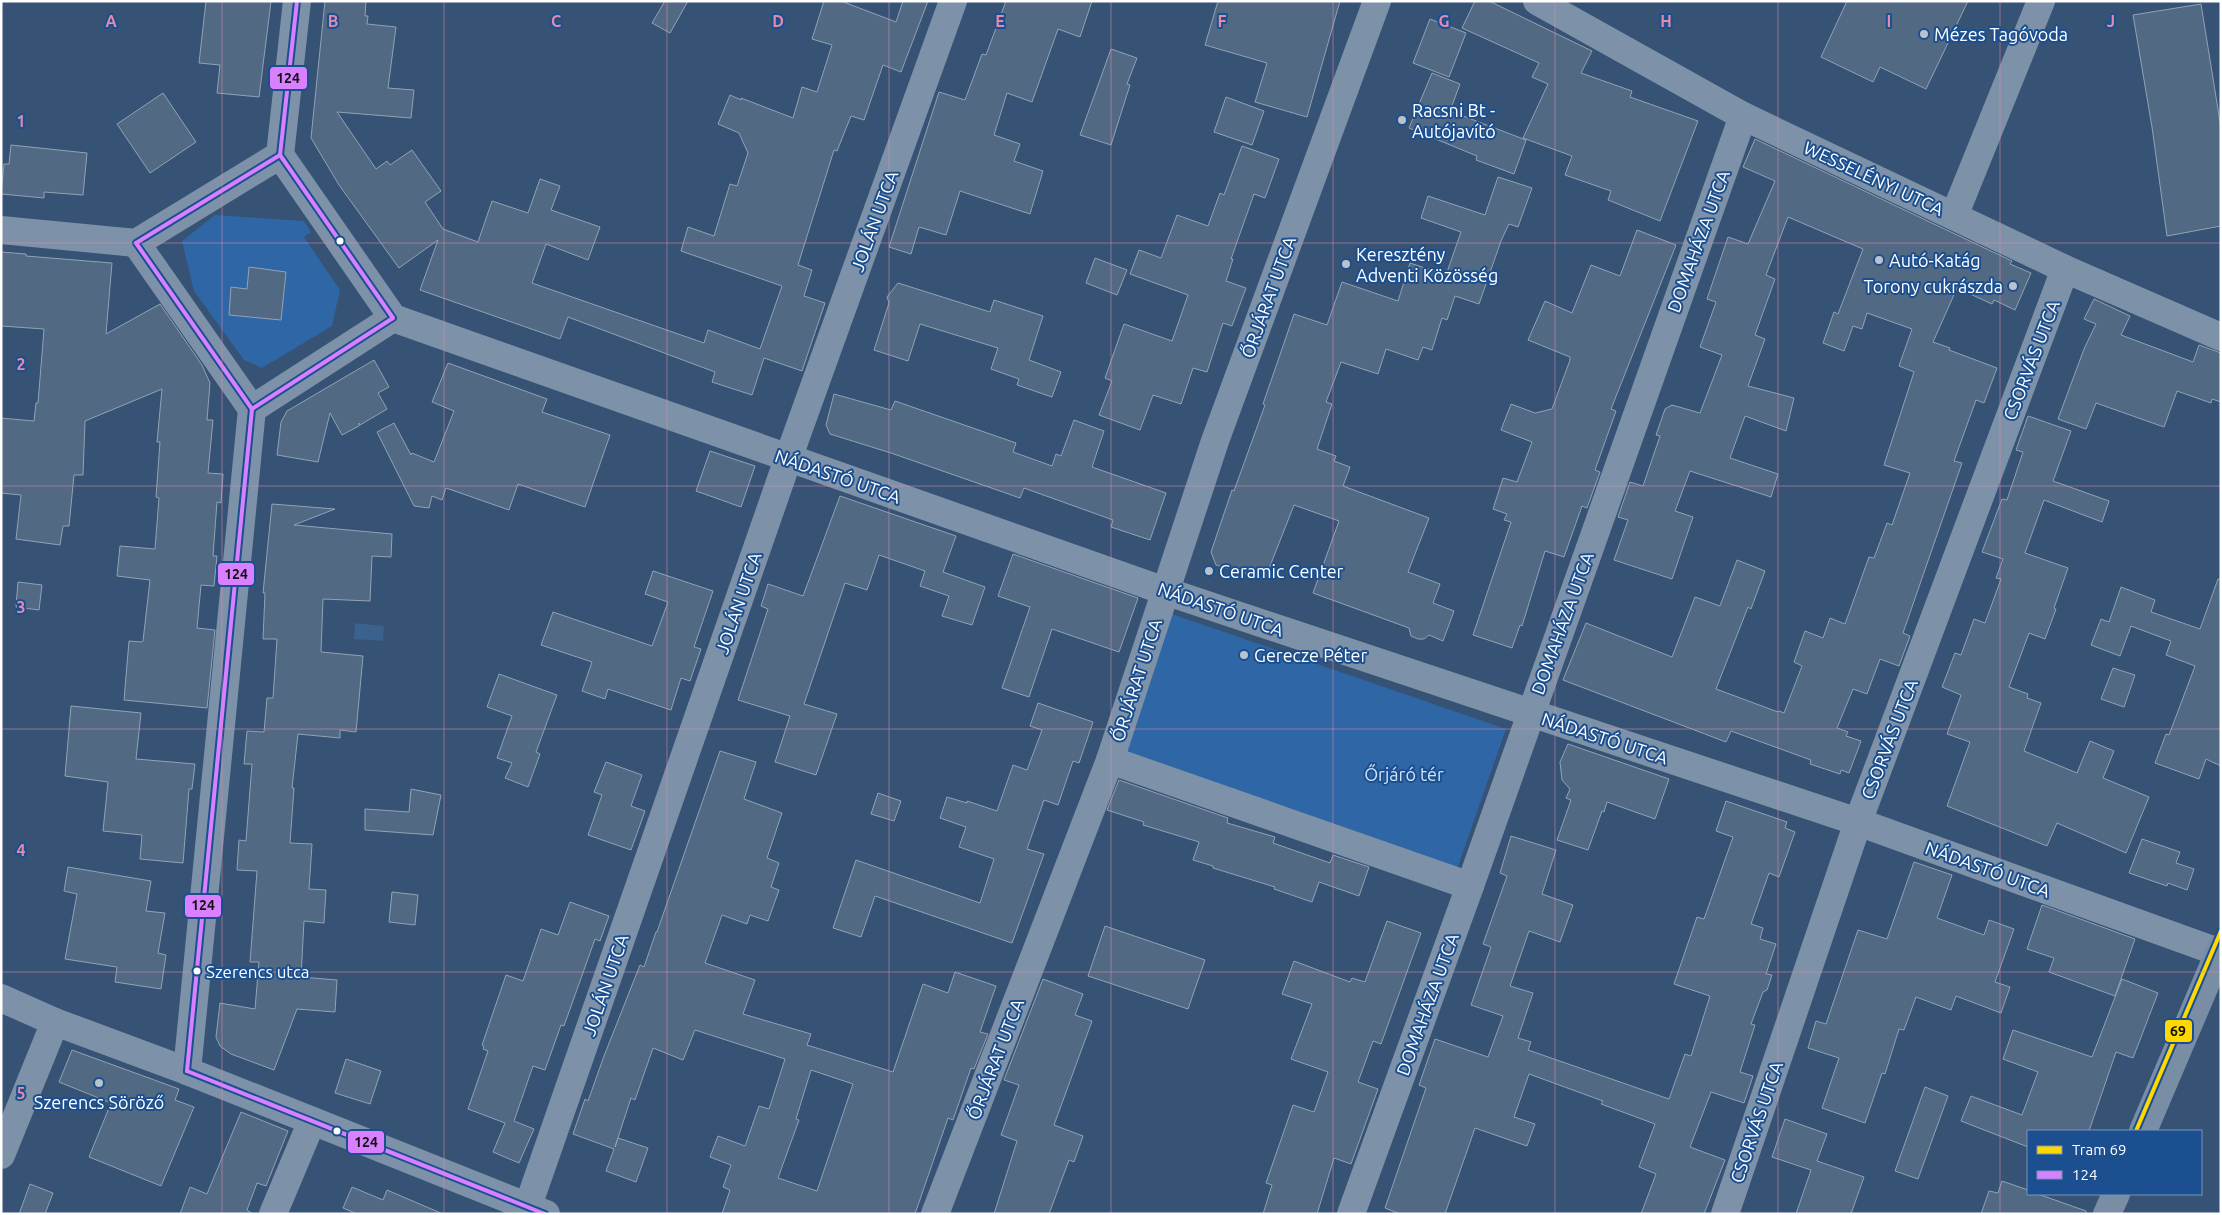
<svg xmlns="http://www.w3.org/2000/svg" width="2222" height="1215" viewBox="0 0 2222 1215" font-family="Ubuntu,sans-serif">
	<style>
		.green { fill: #2f66a5 }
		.water { fill: #3b618d }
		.building { fill: #526984; stroke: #92a2b6; fill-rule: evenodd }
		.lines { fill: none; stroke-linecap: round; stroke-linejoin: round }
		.street { stroke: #7d92a8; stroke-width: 28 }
		.secondary { stroke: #798da4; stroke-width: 28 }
		.bus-1-casing { stroke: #1b4f8f; stroke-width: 8 }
		.bus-1 { stroke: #d880ff; stroke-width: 4 }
		.tram-1-casing { stroke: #1b4f8f; stroke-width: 8 }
		.tram-1 { stroke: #ffd800; stroke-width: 4 }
		.grid { fill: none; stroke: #e08cad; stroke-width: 1; stroke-opacity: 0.55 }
		.poi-dot { fill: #b9c2ce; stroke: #1b4f8f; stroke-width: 2 }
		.bus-dot { fill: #fff; stroke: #1b4f8f; stroke-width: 2 }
		.labels { text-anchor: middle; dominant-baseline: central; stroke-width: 4; stroke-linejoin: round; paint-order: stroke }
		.bus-label { font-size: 17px; fill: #fff; stroke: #1b4f8f; text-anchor: start }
		.poi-label { font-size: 18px; fill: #fff; stroke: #1b4f8f; text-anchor: start }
		.street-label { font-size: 18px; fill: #fff; stroke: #1b4f8f }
		.park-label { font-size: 18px; fill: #cfe3fa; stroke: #1b4f8f }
		.grid-label { font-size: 16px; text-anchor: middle; font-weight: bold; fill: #e08cad; stroke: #1b4f8f; stroke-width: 4; stroke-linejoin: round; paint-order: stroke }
		.line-badge { stroke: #1b4f8f; stroke-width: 2 }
		.pale-badge-label { font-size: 14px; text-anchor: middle; font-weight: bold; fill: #111 }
	</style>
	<rect width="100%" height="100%" fill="#365274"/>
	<g class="green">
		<polygon points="215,215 304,221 311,232 304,237 340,290 332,326 262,368 244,360 194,291 182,241"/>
		<polygon points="1169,613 1506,729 1456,872 1121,754"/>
	</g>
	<polygon class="water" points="355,623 384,626 383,641 354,639"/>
	<g class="building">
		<polygon points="206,1 271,1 259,97 217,93 220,65 199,63"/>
		<polygon points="325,1 366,1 365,16 368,16 367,24 396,27 388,88 414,90 411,118 337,112 376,169 387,161 390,165 412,150 441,191 425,202 443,229 478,242 492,201 528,213 540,179 560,186 551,210 600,227 588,260 546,244 532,283 704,343 708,330 760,349 782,286 681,251 688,227 714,236 730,184 737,186 748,153 739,133 718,124 730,95 741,100 741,98 793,118 802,87 817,92 832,45 812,39 824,1 841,1 896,22 903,1 928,1 901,72 883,65 864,120 851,116 837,151 834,150 798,265 812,270 804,296 825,303 802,371 764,358 752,395 712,382 715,372 568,317 560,339 420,290 438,240 399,268 339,185 311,138"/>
		<polygon points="665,1 688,1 670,33 652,23"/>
		<polygon points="1006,1 1092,1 1080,37 1058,29 1032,102 1007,93 994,135 1020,144 1014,161 1043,171 1030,214 960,191 946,235 919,227 911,254 889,247 939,92 965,100 982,54 986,55"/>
		<polygon points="1218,1 1340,1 1307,117 1255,102 1267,63 1205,45"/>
		<polygon points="1475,1 1489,1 1592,51 1581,73 1632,91 1630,97 1698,121 1660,221 1608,200 1611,191 1565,175 1572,156 1523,138 1548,84 1532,77 1539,63 1462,28"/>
		<polygon points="1847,1 1968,1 1926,89 1880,67 1873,82 1821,57"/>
		<polygon points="2201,4 2221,128 2221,226 2167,236 2152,127 2133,15"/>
		<polygon points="1430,19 1466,33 1449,77 1413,63"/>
		<polygon points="1111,49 1137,58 1127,84 1130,85 1111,145 1080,135"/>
		<polygon points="1432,73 1460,84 1450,111 1526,140 1514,174 1476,160 1477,156 1409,128"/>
		<polygon points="163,93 196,142 150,173 117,124"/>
		<polygon points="1226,97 1264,111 1252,145 1214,132"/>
		<polygon points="1755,139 2012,261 2010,264 2031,273 2015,310 1994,300 1992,304 1957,288 1933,342 1950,348 1949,350 1997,368 1984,403 1976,400 1954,461 1962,463 1903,633 1910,636 1899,666 1880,659 1867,694 1853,689 1837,728 1848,732 1846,736 1861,741 1849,773 1841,770 1840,774 1810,764 1811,760 1731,731 1726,742 1563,680 1586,623 1672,657 1695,597 1720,606 1737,560 1765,571 1751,609 1748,607 1716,689 1778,712 1779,711 1784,713 1802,666 1794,662 1805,631 1823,638 1830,618 1845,624 1869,557 1874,558 1887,523 1892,525 1910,473 1884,465 1914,372 1899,366 1912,329 1867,313 1862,329 1853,326 1844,351 1823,343 1834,312 1838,314 1863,249 1788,217 1766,275 1775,279 1755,335 1765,339 1748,386 1794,398 1786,431 1745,416 1730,458 1778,474 1771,497 1690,471 1675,511 1693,517 1672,579 1614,560 1628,520 1618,517 1630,482 1643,486 1660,436 1656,435 1665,409 1672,405 1700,413 1722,355 1700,347 1716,302 1707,299 1728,237 1748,244 1775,181 1743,167"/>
		<polygon points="11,145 87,153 83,195 44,192 44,198 1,194 4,164 9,164"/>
		<polygon points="1242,146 1279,159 1265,198 1254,194 1231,259 1233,259 1226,281 1246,288 1232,326 1223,323 1207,372 1193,368 1181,404 1153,395 1140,430 1099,415 1112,381 1105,378 1124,324 1172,341 1188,295 1130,274 1139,250 1161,258 1177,215 1208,226 1220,193 1224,195"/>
		<polygon points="1498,177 1532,188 1518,227 1509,224 1501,241 1479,304 1455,296 1447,320 1442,318 1432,350 1423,347 1418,360 1386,349 1378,374 1341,362 1326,402 1332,404 1317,449 1336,456 1334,461 1350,467 1343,486 1429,518 1408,572 1440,584 1433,603 1454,611 1443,641 1429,635 1424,639 1418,639 1411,636 1409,628 1313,593 1339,521 1294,505 1265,579 1216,565 1211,552 1232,490 1234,491 1265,405 1263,404 1294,314 1327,325 1342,282 1398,301 1410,263 1446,275 1461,232 1421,218 1428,196 1485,215"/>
		<polygon points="1637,230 1676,245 1611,409 1616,411 1595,470 1600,472 1587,508 1582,506 1564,557 1545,551 1522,626 1520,625 1512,648 1473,635 1511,522 1504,520 1507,514 1493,509 1503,478 1517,482 1532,442 1501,430 1511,404 1535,413 1552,409 1570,360 1570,357 1528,340 1545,301 1572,313 1591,265 1620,276"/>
		<polygon points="1,252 26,254 26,256 112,263 106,334 160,304 202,365 210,383 207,420 213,420 208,473 223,474 221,503 217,502 213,556 217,556 214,586 201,585 197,628 215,630 207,708 124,700 129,641 142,642 143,641 150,580 117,576 120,546 155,549 159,498 156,497 160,442 157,442 162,389 85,421 83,475 74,475 69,526 63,526 60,545 16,539 21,495 1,493 1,418 34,421 36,403 38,403 44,329 1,326"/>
		<polygon points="1095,258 1127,270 1117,295 1086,283"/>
		<polygon points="249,267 286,272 281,320 229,315 231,287 247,289"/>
		<polygon points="898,283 990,312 994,300 1043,316 1029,360 1061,372 1052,397 1017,385 1019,379 991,369 998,348 920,324 908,361 874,350 889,303 887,297"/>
		<polygon points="2094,299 2130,316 2121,335 2193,362 2199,345 2221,353 2221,402 2212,399 2211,403 2177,391 2164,427 2096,403 2086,429 2058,419 2084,349 2096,324 2084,319"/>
		<polygon points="374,360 389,387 378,393 387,409 360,425 359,423 359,426 342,435 330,413 318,462 277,455 281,422 287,411"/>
		<polygon points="448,363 547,399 542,412 610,435 585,507 518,484 509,510 446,488 442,500 432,496 429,508 414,506 377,432 394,423 411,455 412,453 434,462 454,411 432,402"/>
		<polygon points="834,394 891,410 895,401 1016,443 1013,452 1052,466 1056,454 1061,456 1074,420 1104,431 1092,467 1166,493 1150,540 1111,527 1113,520 1024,488 1020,498 891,453 830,434 826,425"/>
		<polygon points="2028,416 2071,431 2053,481 2109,501 2102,522 2044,500 2025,553 2068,568 2054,608 2056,609 2045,639 2029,633 2009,687 2028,694 2027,698 2041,703 2024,751 2077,773 2090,741 2114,751 2103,778 2149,797 2126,853 2057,823 2047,846 1947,806 1970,742 1947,734 1961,695 1942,687 1955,653 1961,655 1974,619 1985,623 2001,579 1996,578 2003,559 1982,552 2002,499 2007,500 2023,452 2016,450"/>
		<polygon points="710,451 755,466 741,507 696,491"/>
		<polygon points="840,496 956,536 943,572 985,587 972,625 942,616 949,596 920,586 925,571 879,555 867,590 845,583 804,704 837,714 816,775 775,762 790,716 738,700 768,609 761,606 768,584 803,596"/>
		<polygon points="272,504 335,509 294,525 392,534 391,557 372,556 370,601 323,599 321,652 363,656 356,732 340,730 340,738 298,734 292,788 294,788 290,843 312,844 309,889 326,890 324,923 304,921 301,977 337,980 335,1012 297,1009 274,1070 231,1054 220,1046 216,1037 220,1003 255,1009 259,962 250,962 257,871 237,870 239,840 246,841 252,764 244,764 247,731 264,732 267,698 273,698 277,639 263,639 265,593 263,593"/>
		<polygon points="1013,554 1138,598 1119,652 1052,629 1029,697 1002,688 1030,607 998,596"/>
		<polygon points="653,571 713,591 694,647 701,649 690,681 681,678 671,710 608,689 605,699 582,691 592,662 541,645 553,612 652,646 668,602 645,594"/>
		<polygon points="2218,579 2221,579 2221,766 2206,759 2199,779 2155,763 2166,734 2169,735 2195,666 2166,655 2171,641 2131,626 2120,656 2091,645 2101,619 2109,622 2121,587 2155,600 2151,612 2200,629"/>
		<polygon points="18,582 42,585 39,610 16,607"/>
		<polygon points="2113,668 2135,675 2124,707 2101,699"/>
		<polygon points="499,674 557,695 536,752 540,754 528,787 505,778 512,763 497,758 512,716 487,707"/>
		<polygon points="1038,703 1093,722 1079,763 1073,761 1058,805 1044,800 1027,849 1044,854 1012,943 875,896 861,937 833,928 856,860 980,903 994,859 959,847 966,827 940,818 947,797 967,803 967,801 997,811 1013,765 1027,770 1042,730 1030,726"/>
		<polygon points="71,706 141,713 136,759 195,764 192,789 189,789 183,863 140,859 142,835 103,831 108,782 65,776"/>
		<polygon points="1568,744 1669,779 1655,819 1607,802 1604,812 1602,811 1588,850 1557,840 1571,800 1566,798 1570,789 1562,780 1560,762"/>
		<path d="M 720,751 L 756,762 L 744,799 L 782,813 L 767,858 L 779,863 L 771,887 L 779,890 L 768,921 L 750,915 L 747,924 L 722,915 L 705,963 L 755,980 L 743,1014 L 811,1034 L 807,1045 L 893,1072 L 923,984 L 948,993 L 955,972 L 996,986 L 980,1032 L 988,1034 L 974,1069 L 971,1068 L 953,1120 L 948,1118 L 915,1214 L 722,1214 L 730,1190 L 723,1187 L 731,1165 L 710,1157 L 718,1136 L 745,1146 L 759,1106 L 769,1109 L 785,1059 L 695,1030 L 683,1060 L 653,1048 L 635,1100 L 631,1098 L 615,1147 L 618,1138 L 648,1148 L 636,1182 L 606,1171 L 614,1149 L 573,1134 L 585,1099 L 588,1101 L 604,1056 L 640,965 L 644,967 L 656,932 L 657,932 ZM 811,1070 L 853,1084 L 817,1191 L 778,1178 L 799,1120 L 796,1119 Z"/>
		<polygon points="606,762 642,775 631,806 645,811 631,850 588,835 602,795 594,792"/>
		<polygon points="1119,780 1228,818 1227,823 1275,837 1273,843 1330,863 1333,855 1369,867 1359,896 1319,882 1312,902 1274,889 1275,887 1213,868 1213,866 1193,860 1199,842 1143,825 1144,822 1107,810"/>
		<polygon points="411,789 441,795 433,835 365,830 365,809 409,812"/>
		<polygon points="878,793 901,801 894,821 871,814"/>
		<polygon points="1726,801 1787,822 1785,828 1795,832 1779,877 1769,873 1751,924 1763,928 1760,939 1776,944 1766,974 1772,975 1767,990 1763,992 1751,1024 1755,1025 1740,1072 1753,1076 1744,1103 1711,1092 1690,1147 1725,1160 1704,1214 1641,1214 1656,1174 1639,1167 1655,1124 1601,1104 1603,1101 1529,1074 1514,1117 1535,1124 1527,1146 1475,1128 1445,1214 1400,1214 1385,1208 1426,1088 1419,1085 1435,1039 1488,1057 1503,1016 1471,1005 1491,947 1483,944 1507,876 1500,873 1511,836 1556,850 1542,894 1573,905 1560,942 1529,931 1510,986 1533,993 1518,1038 1531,1042 1528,1050 1669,1099 1685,1054 1691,1056 1710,996 1674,984 1697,917 1704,919 1733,837 1716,831"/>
		<polygon points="2142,839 2180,852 2176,863 2194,869 2187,890 2168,883 2167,886 2129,873"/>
		<polygon points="1914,862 1952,875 1937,918 1984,935 1989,920 2014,929 1995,982 2010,987 2001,1013 1956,996 1951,1010 1916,997 1904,1030 1899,1029 1885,1074 1882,1073 1865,1123 1822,1108 1839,1058 1808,1048 1816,1021 1826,1024 1858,930 1887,939"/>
		<polygon points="68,867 151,881 146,911 165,913 158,953 166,955 161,989 115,982 117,967 65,959 77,894 64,891"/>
		<polygon points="392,892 418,895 415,925 389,922"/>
		<polygon points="570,902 609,916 600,941 595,939 564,1026 561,1025 545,1070 533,1066 514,1121 534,1129 519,1163 493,1152 505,1123 468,1109 488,1051 483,1049 484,1046 482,1045 506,975 523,981 541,929 558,935"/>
		<polygon points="2042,905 2135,939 2115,996 2049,972 2054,958 2027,949"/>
		<polygon points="1387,921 1421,933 1381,1044 1373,1041 1358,1082 1378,1089 1351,1164 1334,1158 1317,1214 1263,1214 1272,1185 1266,1183 1293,1105 1314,1112 1328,1072 1291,1059 1312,1004 1282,994 1294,961 1350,982 1352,978 1365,982"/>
		<polygon points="1105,926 1205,960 1188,1009 1088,976"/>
		<polygon points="1043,979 1083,994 1075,1015 1092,1021 1054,1125 1083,1136 1074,1162 1069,1160 1049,1214 994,1214 1017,1141 1001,1135 1019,1085 1004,1080"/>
		<polygon points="2122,979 2158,993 2133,1058 2116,1052 2089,1131 2028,1131 2028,1147 1961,1121 1971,1096 2022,1115 2038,1072 2003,1059 2013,1030 2092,1057"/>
		<polygon points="72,1050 179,1089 175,1100 194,1107 161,1186 89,1157 111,1103 59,1082"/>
		<polygon points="346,1059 381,1071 370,1104 335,1093"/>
		<polygon points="1925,1087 1948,1096 1918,1179 1895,1171"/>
		<polygon points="241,1112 288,1131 266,1186 257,1183 247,1210 253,1214 180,1214 190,1187 207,1194"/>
		<polygon points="1785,1119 1827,1134 1817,1161 1864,1177 1851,1214 1796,1214 1811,1170 1772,1157"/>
		<polygon points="2002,1181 2028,1190 2028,1194 2038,1194 2086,1211 2086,1214 1981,1214 1989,1191 1998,1193"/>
		<polygon points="30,1184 53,1193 45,1214 19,1214"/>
		<polygon points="352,1187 383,1200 387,1190 443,1214 357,1214 343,1208"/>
	</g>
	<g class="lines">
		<g class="street">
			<polyline points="1537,1 1743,116 2065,269 2221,337"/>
			<polyline points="280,155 297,1"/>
			<polyline points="1954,216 2041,1"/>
			<polyline points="1,230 136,243"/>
			<polyline points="136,243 252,409"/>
			<polyline points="136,243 280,155"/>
			<polyline points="393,318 1165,591 1858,822 2221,953"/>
			<polyline points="252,409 393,318 280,155"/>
			<polyline points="1110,760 1470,886"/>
			<polyline points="1,998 55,1022 187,1071 546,1214"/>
			<polyline points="187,1071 252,409"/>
			<polyline points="1,1155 55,1022"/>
			<polyline points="528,1206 788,459 953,1"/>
			<polyline points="273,1214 312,1121"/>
			<polyline points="935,1214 1110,760 1215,441 1377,1"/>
			<polyline points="1351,1214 1470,886 1743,116"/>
			<polyline points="1725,1214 1858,822 2065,269"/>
		</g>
		<g class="secondary">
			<polyline points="2143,1131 2221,948"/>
			<polyline points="2107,1214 2116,1194"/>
		</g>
		<g class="bus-1-casing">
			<g id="bus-1">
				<polyline points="280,155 297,1"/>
				<polyline points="252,409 136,243 280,155"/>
				<polyline points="252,409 393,318 280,155"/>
				<polyline points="187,1071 252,409"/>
				<polyline points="187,1071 545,1214"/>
			</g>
		</g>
		<use href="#bus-1" class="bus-1"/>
		<g class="tram-1-casing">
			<polyline id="tram-1" points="2136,1131 2221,931"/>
		</g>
		<use href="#tram-1" class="tram-1"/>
	</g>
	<path class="grid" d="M 222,1 L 222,1214M 444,1 L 444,1214M 667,1 L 667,1214M 889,1 L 889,1214M 1111,1 L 1111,1214M 1333,1 L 1333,1214M 1555,1 L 1555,1214M 1778,1 L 1778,1214M 2000,1 L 2000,1214M 1,243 L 2221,243M 1,486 L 2221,486M 1,729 L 2221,729M 1,972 L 2221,972"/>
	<g class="poi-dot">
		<circle cx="1924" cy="34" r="5"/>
		<circle cx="1402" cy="120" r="5"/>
		<circle cx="1879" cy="260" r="5"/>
		<circle cx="1346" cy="264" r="5"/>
		<circle cx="2013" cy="286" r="5"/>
		<circle cx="1209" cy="571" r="5"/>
		<circle cx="1244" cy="655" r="5"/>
		<circle cx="99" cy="1083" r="5"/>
	</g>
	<g class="bus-dot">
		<circle cx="340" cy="241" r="4.5"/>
		<circle cx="197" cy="971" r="4.5"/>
		<circle cx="337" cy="1131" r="4.5"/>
	</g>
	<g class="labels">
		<g class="bus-label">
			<text x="206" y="971">Szerencs utca</text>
		</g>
		<g class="poi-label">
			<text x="1934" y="34">Mézes Tagóvoda</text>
			<text x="1412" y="110">Racsni Bt -<tspan x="1412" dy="21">Autójavító</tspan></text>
			<text x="1356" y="254">Keresztény<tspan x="1356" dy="21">Adventi Közösség</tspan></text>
			<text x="1889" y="260">Autó-Katág</text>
			<text x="2003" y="286" text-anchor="end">Torony cukrászda</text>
			<text x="1219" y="571">Ceramic Center</text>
			<text x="1254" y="655">Gerecze Péter</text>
			<text x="99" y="1102" text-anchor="middle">Szerencs Söröző</text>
		</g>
		<g class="street-label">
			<text transform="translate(1874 178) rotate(25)">WESSELÉNYI UTCA</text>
			<text transform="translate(874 221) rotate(-70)">JOLÁN UTCA</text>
			<text transform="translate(1698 241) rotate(-70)">DOMAHÁZA UTCA</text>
			<text transform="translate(1268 297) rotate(-70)">ŐRJÁRAT UTCA</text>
			<text transform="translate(2031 360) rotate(-69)">CSORVÁS UTCA</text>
			<text transform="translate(838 476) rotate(19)">NÁDASTÓ UTCA</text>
			<text transform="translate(738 603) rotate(-71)">JOLÁN UTCA</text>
			<text transform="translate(1221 609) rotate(19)">NÁDASTÓ UTCA</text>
			<text transform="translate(1562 623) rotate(-70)">DOMAHÁZA UTCA</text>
			<text transform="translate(1136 680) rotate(-72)">ŐRJÁRAT UTCA</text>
			<text transform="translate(1605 738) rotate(18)">NÁDASTÓ UTCA</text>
			<text transform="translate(1889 739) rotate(-69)">CSORVÁS UTCA</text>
			<text transform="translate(1988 869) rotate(20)">NÁDASTÓ UTCA</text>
			<text transform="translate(605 985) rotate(-71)">JOLÁN UTCA</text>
			<text transform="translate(1427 1004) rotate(-70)">DOMAHÁZA UTCA</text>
			<text transform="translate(995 1059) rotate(-69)">ŐRJÁRAT UTCA</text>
			<text transform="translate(1756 1122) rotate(-71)">CSORVÁS UTCA</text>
		</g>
		<g class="park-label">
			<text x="1404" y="774">Őrjáró tér</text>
		</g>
	</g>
	<g class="grid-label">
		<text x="111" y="27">A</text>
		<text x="333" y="27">B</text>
		<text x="556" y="27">C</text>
		<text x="778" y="27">D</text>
		<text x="1000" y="27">E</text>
		<text x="1222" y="27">F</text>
		<text x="1444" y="27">G</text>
		<text x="1666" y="27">H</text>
		<text x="1889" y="27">I</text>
		<text x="2111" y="27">J</text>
		<text x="21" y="127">1</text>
		<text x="21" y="370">2</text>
		<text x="21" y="613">3</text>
		<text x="21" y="856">4</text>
		<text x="21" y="1099">5</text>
	</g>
	<g class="line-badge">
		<rect x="269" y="66" width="39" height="24" rx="5" fill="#d880ff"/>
		<rect x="217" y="562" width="38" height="24" rx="5" fill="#d880ff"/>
		<rect x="184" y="894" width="38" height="24" rx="5" fill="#d880ff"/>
		<rect x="2164" y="1019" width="29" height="24" rx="5" fill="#ffd800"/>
		<rect x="347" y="1130" width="38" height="24" rx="5" fill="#d880ff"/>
	</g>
	<g class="pale-badge-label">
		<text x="288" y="83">124</text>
		<text x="236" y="579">124</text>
		<text x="203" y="910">124</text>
		<text x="2178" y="1036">69</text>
		<text x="366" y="1147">124</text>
	</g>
	<rect width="2222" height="1215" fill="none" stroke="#ffffff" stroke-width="5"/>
	<rect x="2027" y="1130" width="175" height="65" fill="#1b4f8f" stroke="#7695bc"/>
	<rect x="2037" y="1146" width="25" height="8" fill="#ffd800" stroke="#7695bc"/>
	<text x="2072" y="1155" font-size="15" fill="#ffffff">Tram 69</text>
	<rect x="2037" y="1171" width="25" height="8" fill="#d880ff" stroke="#7695bc"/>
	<text x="2072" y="1180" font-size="15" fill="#ffffff">124</text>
</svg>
